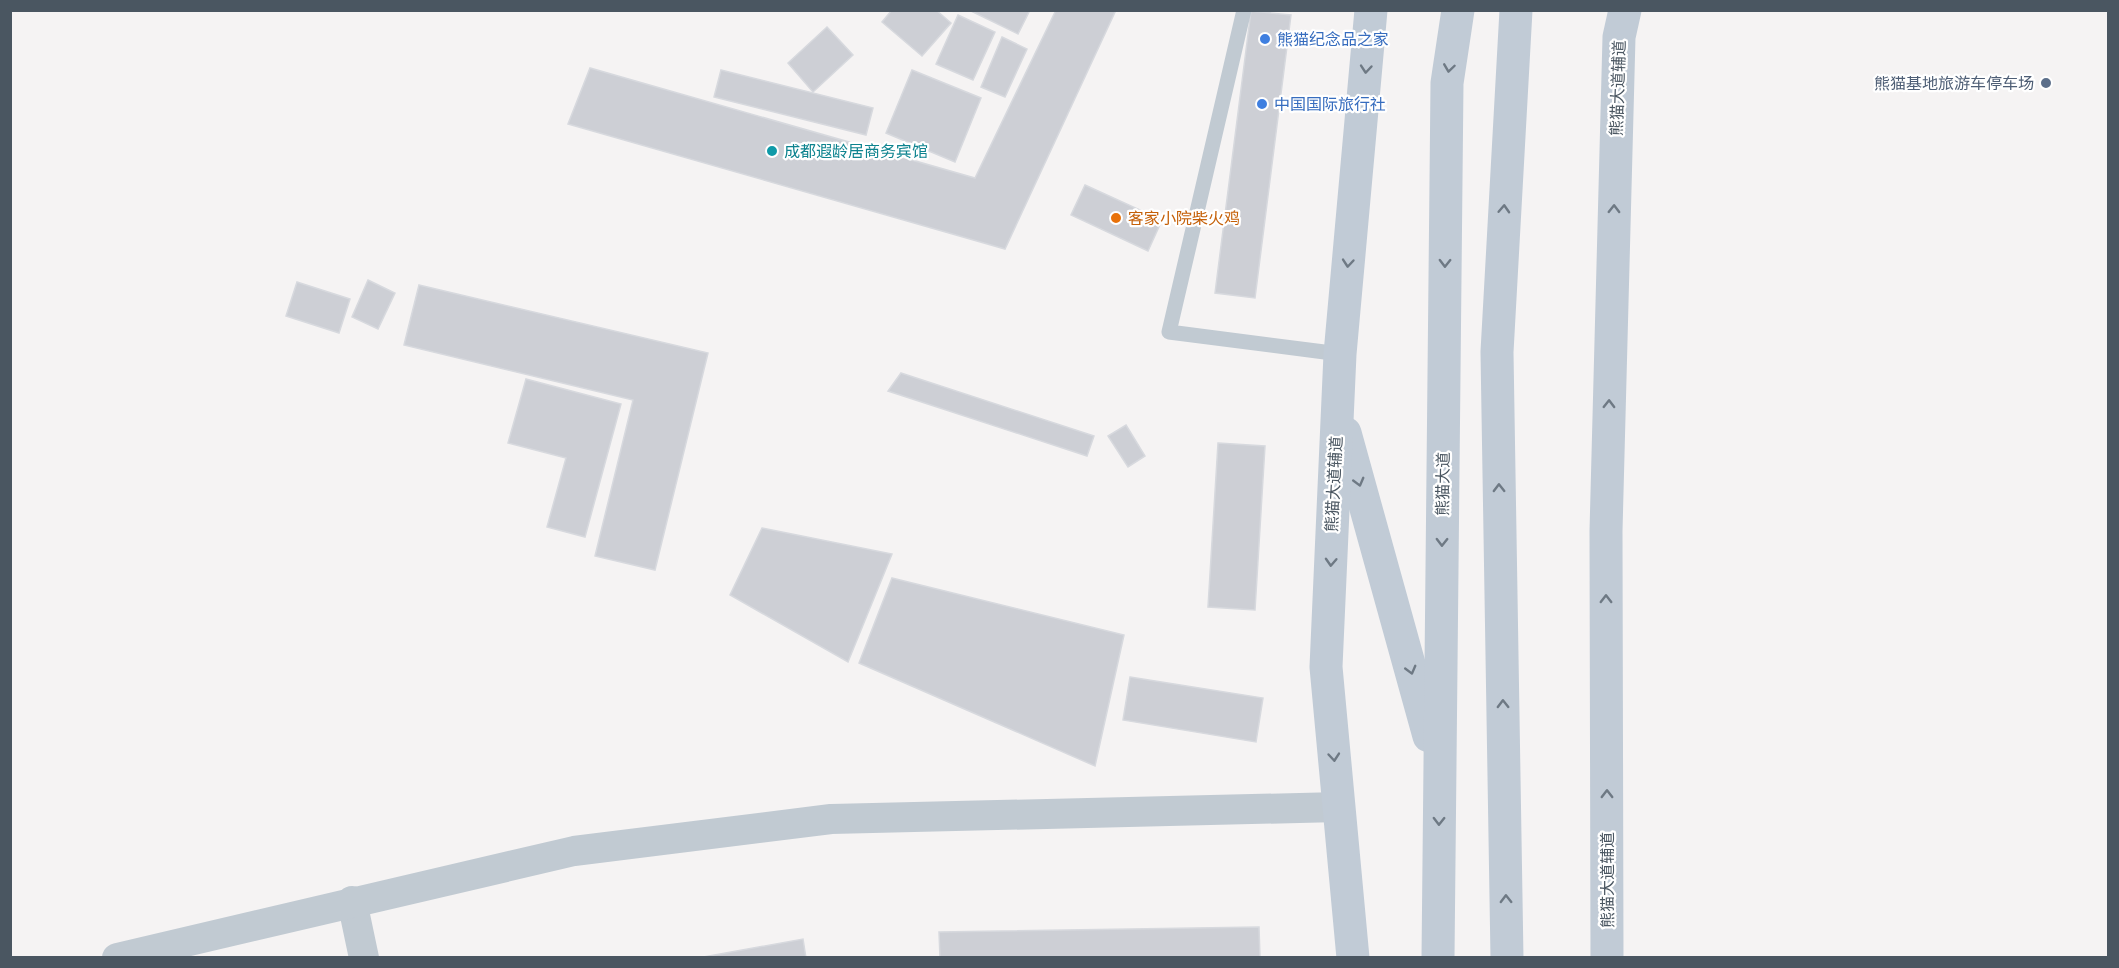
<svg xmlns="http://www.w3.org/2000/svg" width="2119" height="968" viewBox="0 0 2119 968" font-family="Jost,'Noto Sans SC',sans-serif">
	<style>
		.building { fill: #cdcfd5; stroke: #d7d9de; stroke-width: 1.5 }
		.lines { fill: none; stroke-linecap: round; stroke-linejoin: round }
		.lane { stroke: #c1cad2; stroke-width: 15 }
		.street { stroke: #c1cad2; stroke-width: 30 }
		.secondary { stroke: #c1cbd6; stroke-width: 33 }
		.oneway { stroke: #6e7984 }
		.shop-dot { fill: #3f7fe0; stroke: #fff; stroke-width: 2 }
		.service-dot { fill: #5c6f8a; stroke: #fff; stroke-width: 2 }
		.culture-dot { fill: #0f9aa8; stroke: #fff; stroke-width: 2 }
		.food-dot { fill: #e8710a; stroke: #fff; stroke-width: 2 }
		.labels { text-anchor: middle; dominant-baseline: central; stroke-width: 4.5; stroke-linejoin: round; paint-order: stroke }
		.shop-label { font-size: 16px; fill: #366cbe; stroke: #fff; text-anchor: start }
		.service-label { font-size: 16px; fill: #4e5e75; stroke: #fff; text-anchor: end }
		.street-label { font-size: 16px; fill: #4a5661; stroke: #fff }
		.culture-label { font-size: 16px; fill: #0d838f; stroke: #fff; text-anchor: start }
		.food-label { font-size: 16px; fill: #c56008; stroke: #fff; text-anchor: start }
	</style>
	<rect width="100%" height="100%" fill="#f5f3f3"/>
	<g class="building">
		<polygon points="892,10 936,10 951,23 922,56 882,22"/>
		<polygon points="969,10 1030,10 1018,34"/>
		<polygon points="1056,10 1116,10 1005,249 568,124 590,68 975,178"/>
		<polygon points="1251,11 1291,15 1255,298 1215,293"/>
		<polygon points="958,15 995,32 973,80 936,64"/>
		<polygon points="827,27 853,55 813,92 788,63"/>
		<polygon points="1002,37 1027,49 1005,97 981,87"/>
		<polygon points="721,70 873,108 866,135 714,97"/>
		<polygon points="912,70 981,98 955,162 886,133"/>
		<polygon points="1085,185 1162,220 1148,251 1071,215"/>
		<polygon points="368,280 395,293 378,329 352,317"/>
		<polygon points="297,282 350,299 339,333 286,316"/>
		<polygon points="419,285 708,353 655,570 595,556 633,400 404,345"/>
		<polygon points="901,373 1094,436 1087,456 888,391"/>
		<polygon points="526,379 621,404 585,537 547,527 566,458 508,443"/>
		<polygon points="1126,425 1145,456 1128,467 1108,436"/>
		<polygon points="1218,443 1265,446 1255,610 1208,607"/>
		<polygon points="762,528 892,554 848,662 730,595"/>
		<polygon points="892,578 1124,635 1095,766 859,663"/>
		<polygon points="1130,677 1263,698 1256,742 1123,720"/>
		<polygon points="1259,927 1260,958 940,958 939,932"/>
		<polygon points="803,939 806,958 698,958"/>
	</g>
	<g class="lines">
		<polyline class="lane" points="1244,10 1169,332 1340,354"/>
		<g class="street">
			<polyline points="352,901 364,958"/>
			<polyline points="117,958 574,851 831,819 1339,807"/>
		</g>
		<g class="secondary">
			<polyline points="1345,433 1429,736"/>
			<polyline points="1353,958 1326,667 1340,354 1371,10"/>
			<polyline points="1438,958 1447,83 1458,10"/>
			<polyline points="1507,958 1497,352 1516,10"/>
			<polyline points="1607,958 1606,531 1619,37 1625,10"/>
		</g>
	</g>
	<defs><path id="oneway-chevron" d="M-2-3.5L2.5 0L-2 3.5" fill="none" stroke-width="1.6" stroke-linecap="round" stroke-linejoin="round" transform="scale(1.5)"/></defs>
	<g class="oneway">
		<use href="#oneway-chevron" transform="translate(1449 68) rotate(98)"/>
		<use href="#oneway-chevron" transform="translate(1366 69) rotate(95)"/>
		<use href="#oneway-chevron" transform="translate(1504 209) rotate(-87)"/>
		<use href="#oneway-chevron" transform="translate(1614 209) rotate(-89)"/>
		<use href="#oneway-chevron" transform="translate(1348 263) rotate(95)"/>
		<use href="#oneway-chevron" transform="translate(1445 263) rotate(91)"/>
		<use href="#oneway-chevron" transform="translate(1609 404) rotate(-89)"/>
		<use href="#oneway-chevron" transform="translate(1359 482) rotate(75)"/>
		<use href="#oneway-chevron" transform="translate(1499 488) rotate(-91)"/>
		<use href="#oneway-chevron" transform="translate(1442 542) rotate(91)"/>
		<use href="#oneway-chevron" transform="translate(1331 562) rotate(93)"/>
		<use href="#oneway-chevron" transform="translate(1606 599) rotate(-90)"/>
		<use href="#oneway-chevron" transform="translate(1411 670) rotate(75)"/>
		<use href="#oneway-chevron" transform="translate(1503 704) rotate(-91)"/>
		<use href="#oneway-chevron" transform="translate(1334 757) rotate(85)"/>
		<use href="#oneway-chevron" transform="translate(1607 794) rotate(-90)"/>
		<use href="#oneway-chevron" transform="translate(1439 821) rotate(91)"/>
		<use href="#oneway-chevron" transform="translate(1506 899) rotate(-91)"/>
	</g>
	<g class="shop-dot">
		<circle cx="1265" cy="39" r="6"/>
		<circle cx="1262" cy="104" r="6"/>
	</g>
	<circle class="service-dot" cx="2046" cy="83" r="6"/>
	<circle class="culture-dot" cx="772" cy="151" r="6"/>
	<circle class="food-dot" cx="1116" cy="218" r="6"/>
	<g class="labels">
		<g class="shop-label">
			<text x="1277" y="39">熊猫纪念品之家</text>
			<text x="1274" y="104">中国国际旅行社</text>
		</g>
		<g class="service-label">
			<text x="2034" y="83">熊猫基地旅游车停车场</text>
		</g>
		<g class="street-label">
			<text transform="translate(1618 88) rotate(-88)">熊猫大道辅道</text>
			<text transform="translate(1334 484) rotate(-87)">熊猫大道辅道</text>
			<text transform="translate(1443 484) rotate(-89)">熊猫大道</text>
			<text transform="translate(1607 880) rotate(-90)">熊猫大道辅道</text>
		</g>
		<g class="culture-label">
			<text x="784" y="151">成都遐龄居商务宾馆</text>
		</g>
		<g class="food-label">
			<text x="1128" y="218">客家小院柴火鸡</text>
		</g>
	</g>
	<rect width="2119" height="968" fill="none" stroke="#4a5661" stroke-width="24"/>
</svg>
